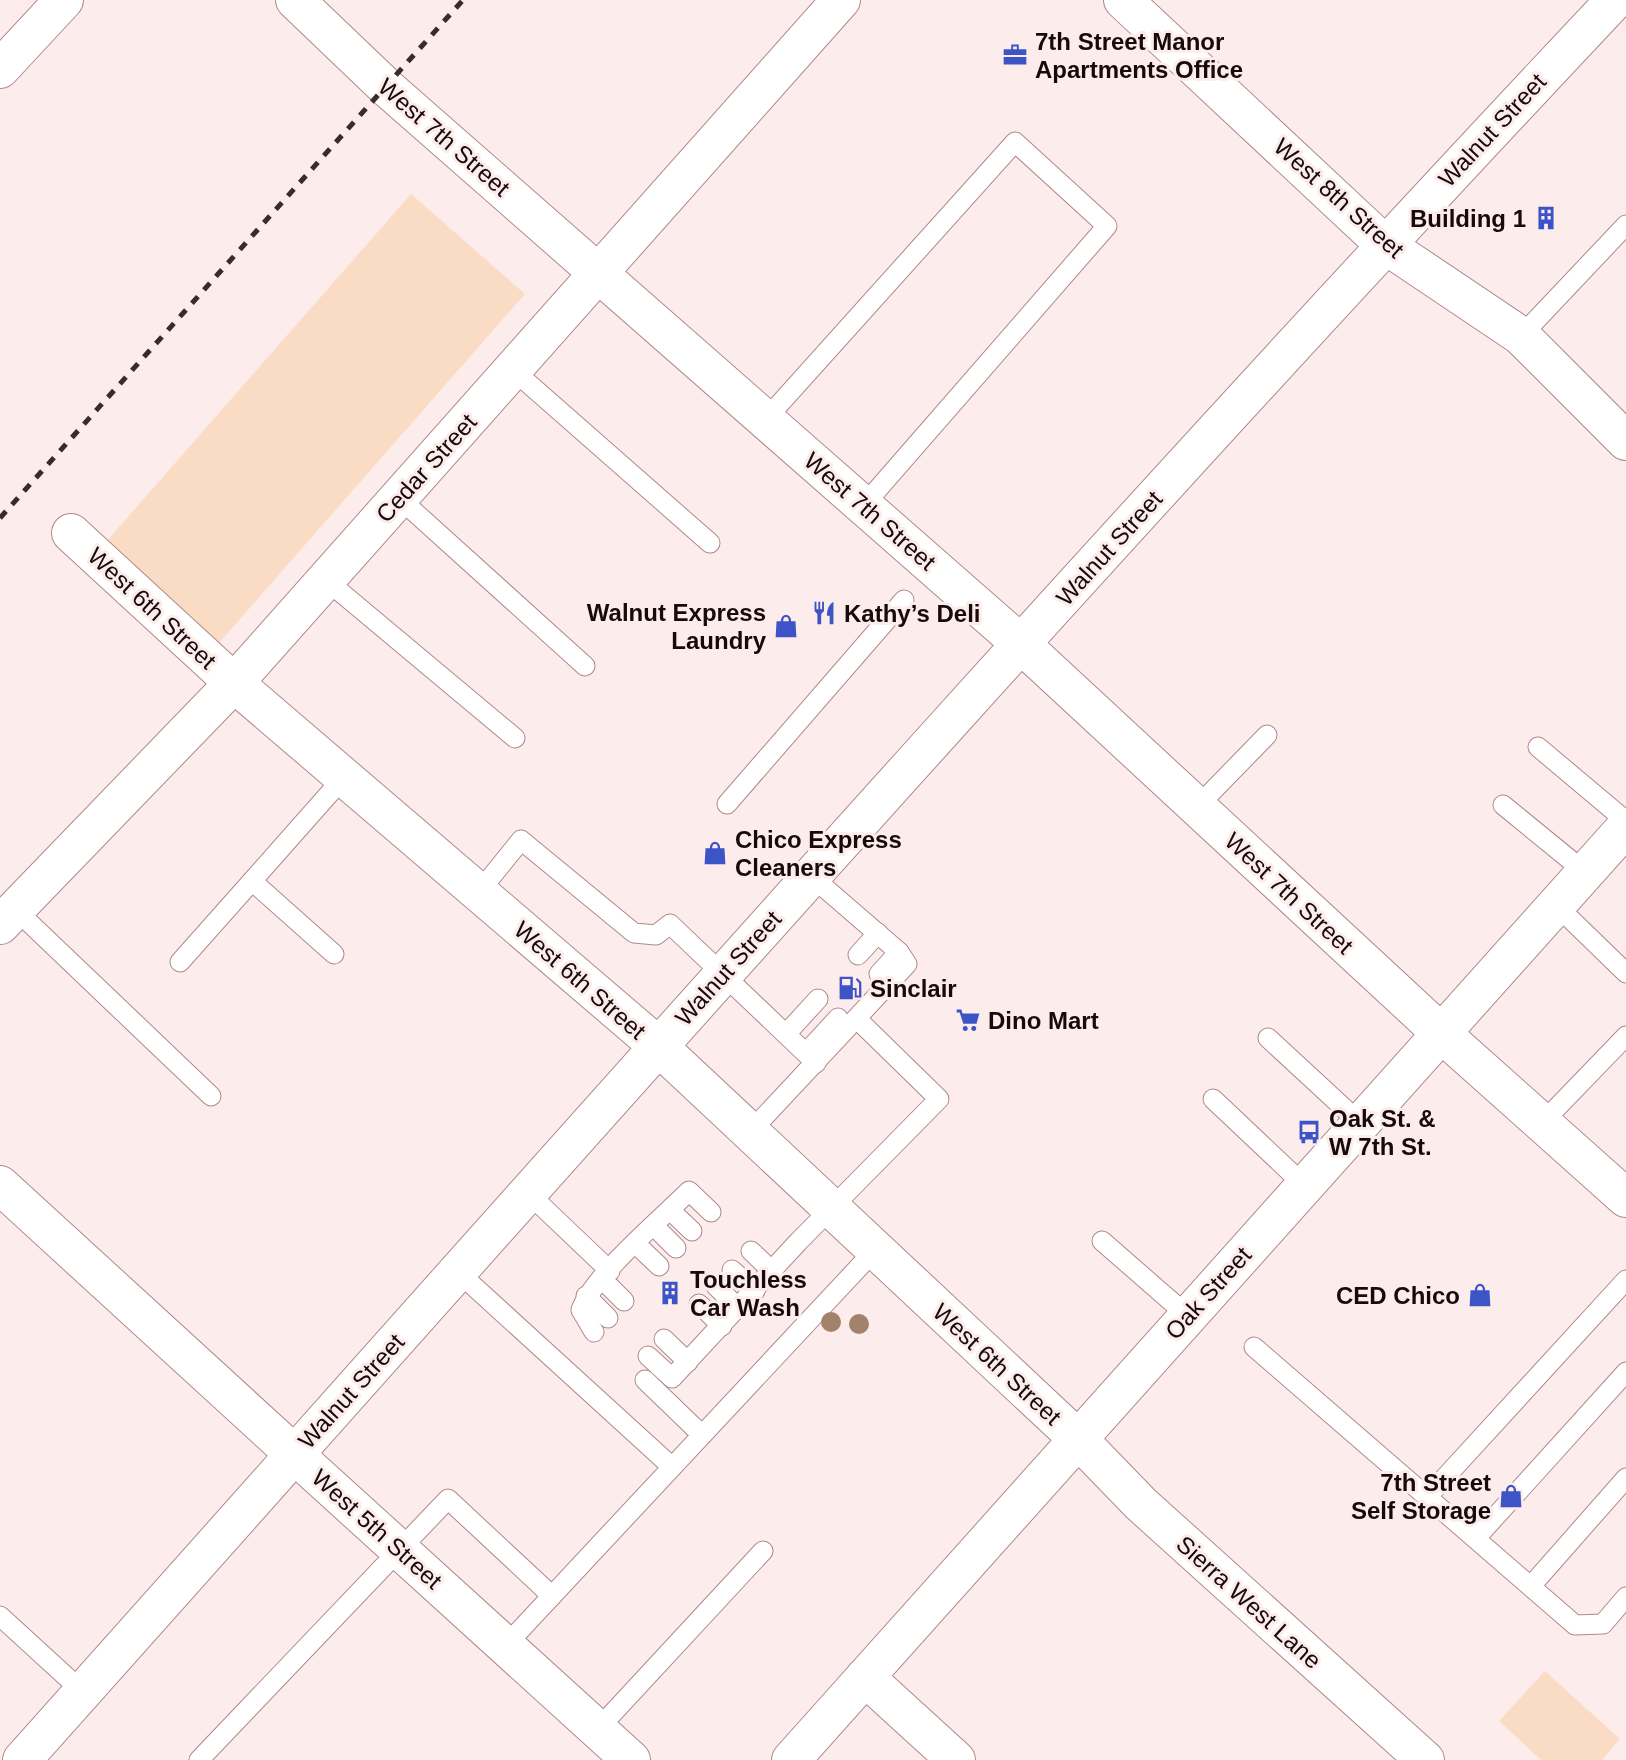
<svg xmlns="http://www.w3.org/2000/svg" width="1626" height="1760" viewBox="0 0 1626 1760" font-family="Arial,sans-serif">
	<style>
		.green { fill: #fadcc5 }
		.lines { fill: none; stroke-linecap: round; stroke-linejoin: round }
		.service-casing { stroke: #af898a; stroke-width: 21 }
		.minor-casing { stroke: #af898a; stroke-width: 40 }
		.tertiary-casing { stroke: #af898a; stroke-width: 40 }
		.primary-casing { stroke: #af898a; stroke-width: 40 }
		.service { stroke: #fff; stroke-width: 19 }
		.minor { stroke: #fff; stroke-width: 38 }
		.tertiary { stroke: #fff; stroke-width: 38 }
		.primary { stroke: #fff; stroke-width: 38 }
		.rail { stroke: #382b2c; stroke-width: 5; stroke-dasharray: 9 9; stroke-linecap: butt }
		.tree { fill: #a2826a }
		.labels { text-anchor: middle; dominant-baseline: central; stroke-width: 6; stroke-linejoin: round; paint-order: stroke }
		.poi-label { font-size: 24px; font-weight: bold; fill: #170a0b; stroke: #fdecec; text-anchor: start }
		.street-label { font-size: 24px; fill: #170a0b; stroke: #fdecec }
	</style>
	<rect width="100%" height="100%" fill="#fdecec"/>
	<g class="green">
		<polygon points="411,194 525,294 219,643 105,543"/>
		<polygon points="1545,1671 1620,1739 1602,1760 1541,1760 1499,1721"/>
	</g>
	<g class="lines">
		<g class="service-casing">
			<g id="service">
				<polyline points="1521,336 1626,225"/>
				<polyline points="513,370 710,543"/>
				<polyline points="766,419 1015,142 1107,226 864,505"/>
				<polyline points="399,498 585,666"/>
				<polyline points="326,580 515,738"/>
				<polyline points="1538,747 1626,821"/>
				<polyline points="727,804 904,600"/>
				<polyline points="1503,805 1585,872"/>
				<polyline points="1196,808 1267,735"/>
				<polyline points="479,892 521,840 634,933 656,935 670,924 816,1063"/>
				<polyline points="1556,905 1626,973"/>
				<polyline points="15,909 211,1096"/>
				<polyline points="334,954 252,881 344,777"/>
				<polyline points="858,955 878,933"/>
				<polyline points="180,962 252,881"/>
				<polyline points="879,974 899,952"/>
				<polyline points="786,1034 818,999"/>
				<polyline points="1268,1038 1360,1123"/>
				<polyline points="806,1053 838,1018"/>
				<polyline points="1213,1099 1304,1185"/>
				<polyline points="1542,1123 1626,1036"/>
				<polyline points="750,1132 907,964 899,952 811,876"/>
				<polyline points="527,1192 610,1271"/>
				<polyline points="670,1210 692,1231"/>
				<polyline points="654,1226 676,1248"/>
				<polyline points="1102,1241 1188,1316"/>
				<polyline points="636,1244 659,1266"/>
				<polyline points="751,1251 773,1272"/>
				<polyline points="732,1270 755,1291"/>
				<polyline points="457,1271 672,1467"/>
				<polyline points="602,1279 624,1301"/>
				<polyline points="716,1286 738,1308"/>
				<polyline points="586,1296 608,1318"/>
				<polyline points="699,1304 722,1326"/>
				<path d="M 594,1332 L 581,1310 C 593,1276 661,1219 689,1191 L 711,1212"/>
				<polyline points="664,1339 688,1362"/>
				<polyline points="1254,1347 1575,1625 1603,1624 1626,1597"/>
				<polyline points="648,1356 672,1378 799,1241 939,1099 857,1019"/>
				<polyline points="645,1380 702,1435"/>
				<polyline points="1428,1496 1626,1280"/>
				<polyline points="1477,1537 1626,1372"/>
				<polyline points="1531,1586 1626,1478"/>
				<polyline points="0,1616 83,1692"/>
				<polyline points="506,1645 875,1250"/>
				<polyline points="598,1729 763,1551"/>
				<polyline points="199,1760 448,1499 552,1596"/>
			</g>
		</g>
		<g class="minor-casing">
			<g id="minor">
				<polyline points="295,0 386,87 1021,644 1441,1033 1626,1198"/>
				<polyline points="0,69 64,0"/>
				<polyline points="1384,244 1521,336 1626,441"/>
				<polyline points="71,533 234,683 658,1046 1078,1439 1141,1504 1425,1760"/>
				<polyline points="0,925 234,683 841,0"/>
				<polyline points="0,1185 294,1454"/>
				<polyline points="865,1677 956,1760"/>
				<polyline points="791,1760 1626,827"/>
			</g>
		</g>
		<g class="tertiary-casing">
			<polyline id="tertiary" points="294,1454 631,1760"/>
		</g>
		<g class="primary-casing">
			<g id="primary">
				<polyline points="1123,0 1384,244"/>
				<path d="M 22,1760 C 549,1170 1072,576 1615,0"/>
			</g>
		</g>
		<use href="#service" class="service"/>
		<use href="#minor" class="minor"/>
		<use href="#tertiary" class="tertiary"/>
		<use href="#primary" class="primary"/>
		<polyline class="rail" points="0,518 463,0"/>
	</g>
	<g class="tree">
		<circle cx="831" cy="1322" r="10"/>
		<circle cx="859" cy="1324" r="10"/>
	</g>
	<defs>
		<g id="office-bare" transform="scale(1.89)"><path d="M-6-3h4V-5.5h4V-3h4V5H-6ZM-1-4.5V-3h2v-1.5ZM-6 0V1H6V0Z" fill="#3d54c7" stroke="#fdecec" stroke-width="2.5" paint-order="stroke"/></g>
		<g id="building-bare" transform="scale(1.89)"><path d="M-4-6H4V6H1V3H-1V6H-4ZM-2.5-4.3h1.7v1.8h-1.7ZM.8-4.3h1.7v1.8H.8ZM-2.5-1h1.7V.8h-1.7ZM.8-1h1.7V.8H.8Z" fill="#3d54c7" stroke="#fdecec" stroke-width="2.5" paint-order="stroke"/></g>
		<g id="restaurant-bare" transform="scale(1.89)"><path d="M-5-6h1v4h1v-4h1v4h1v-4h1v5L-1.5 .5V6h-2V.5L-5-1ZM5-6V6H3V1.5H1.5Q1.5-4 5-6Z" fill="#3d54c7" stroke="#fdecec" stroke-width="2.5" paint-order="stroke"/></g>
		<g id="shop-bare" transform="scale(1.89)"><path d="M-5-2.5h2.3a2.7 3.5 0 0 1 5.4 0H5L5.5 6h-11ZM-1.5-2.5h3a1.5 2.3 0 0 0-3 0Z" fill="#3d54c7" stroke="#fdecec" stroke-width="2.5" paint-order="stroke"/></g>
		<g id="fuel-bare" transform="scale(1.89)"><path d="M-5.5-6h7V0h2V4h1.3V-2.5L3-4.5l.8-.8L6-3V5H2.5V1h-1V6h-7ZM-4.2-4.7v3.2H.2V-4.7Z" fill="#3d54c7" stroke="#fdecec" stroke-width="2.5" paint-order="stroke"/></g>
		<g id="supermarket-bare" transform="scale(1.89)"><path d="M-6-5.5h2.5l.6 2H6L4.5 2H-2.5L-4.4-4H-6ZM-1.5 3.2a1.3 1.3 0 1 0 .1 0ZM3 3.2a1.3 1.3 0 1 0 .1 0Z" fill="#3d54c7" stroke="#fdecec" stroke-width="2.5" paint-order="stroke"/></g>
		<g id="bus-bare" transform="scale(1.89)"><path d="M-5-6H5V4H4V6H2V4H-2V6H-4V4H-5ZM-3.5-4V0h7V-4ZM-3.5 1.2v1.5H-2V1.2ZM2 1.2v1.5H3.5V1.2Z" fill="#3d54c7" stroke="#fdecec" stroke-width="2.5" paint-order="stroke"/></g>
	</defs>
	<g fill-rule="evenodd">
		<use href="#office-bare" x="1015" y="55"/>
		<use href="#building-bare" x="1546" y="218"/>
		<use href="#restaurant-bare" x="824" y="613"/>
		<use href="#shop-bare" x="786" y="626"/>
		<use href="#shop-bare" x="715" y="853"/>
		<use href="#fuel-bare" x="850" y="988"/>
		<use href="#supermarket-bare" x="968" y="1020"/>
		<use href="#bus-bare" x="1309" y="1132"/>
		<use href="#building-bare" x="670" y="1293"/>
		<use href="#shop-bare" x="1480" y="1295"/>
		<use href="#shop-bare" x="1511" y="1496"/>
	</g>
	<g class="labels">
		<g class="poi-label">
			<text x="1035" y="41">7th Street Manor<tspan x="1035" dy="28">Apartments Office</tspan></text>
			<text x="1526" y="218" text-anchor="end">Building 1</text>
			<text x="766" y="612" text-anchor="end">Walnut Express<tspan x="766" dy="28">Laundry</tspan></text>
			<text x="844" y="613">Kathy’s Deli</text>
			<text x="735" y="839">Chico Express<tspan x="735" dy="28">Cleaners</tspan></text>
			<text x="870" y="988">Sinclair</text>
			<text x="988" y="1020">Dino Mart</text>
			<text x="1329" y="1118">Oak St. &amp;<tspan x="1329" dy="28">W 7th St.</tspan></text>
			<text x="690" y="1279">Touchless<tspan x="690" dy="28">Car Wash</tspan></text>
			<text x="1460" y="1295" text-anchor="end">CED Chico</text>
			<text x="1491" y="1482" text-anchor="end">7th Street<tspan x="1491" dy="28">Self Storage</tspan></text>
		</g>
		<g class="street-label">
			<text transform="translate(1492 130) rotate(-47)">Walnut Street</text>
			<text transform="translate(444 137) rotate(41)">West 7th Street</text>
			<text transform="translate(1339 198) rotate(42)">West 8th Street</text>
			<text transform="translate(426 468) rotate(-48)">Cedar Street</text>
			<text transform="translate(870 511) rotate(41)">West 7th Street</text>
			<text transform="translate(1109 548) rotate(-48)">Walnut Street</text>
			<text transform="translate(152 608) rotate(43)">West 6th Street</text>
			<text transform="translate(1289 893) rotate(43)">West 7th Street</text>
			<text transform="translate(728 968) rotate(-48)">Walnut Street</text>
			<text transform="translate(580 980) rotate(41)">West 6th Street</text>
			<text transform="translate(1208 1293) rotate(-48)">Oak Street</text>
			<text transform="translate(997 1364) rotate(43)">West 6th Street</text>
			<text transform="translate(351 1391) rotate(-48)">Walnut Street</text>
			<text transform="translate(377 1529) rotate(42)">West 5th Street</text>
			<text transform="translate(1249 1602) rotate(42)">Sierra West Lane</text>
		</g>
	</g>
</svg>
